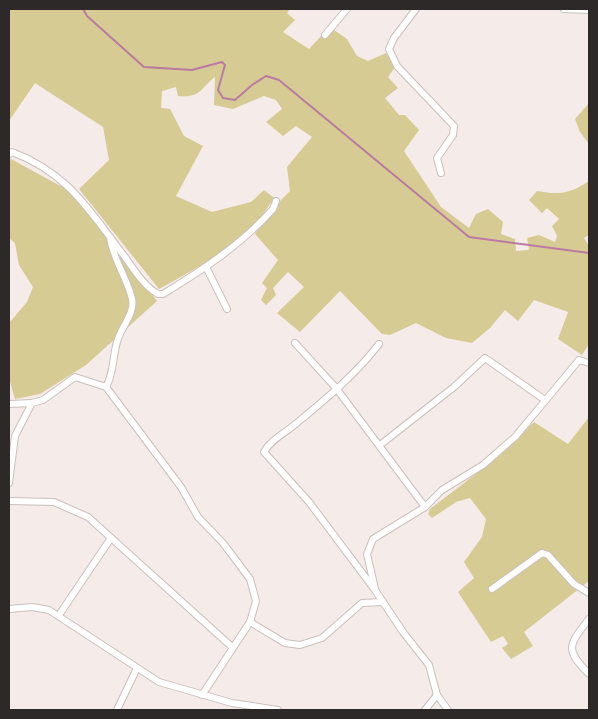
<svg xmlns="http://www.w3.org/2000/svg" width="598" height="719" viewBox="0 0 598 719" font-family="Mulish,sans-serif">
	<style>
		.green { fill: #d6cb92 }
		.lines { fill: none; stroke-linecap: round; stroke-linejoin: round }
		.stream { stroke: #ba7aa3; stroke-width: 2 }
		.minor-casing { stroke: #c9c0bd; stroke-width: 8 }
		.minor { stroke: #fff; stroke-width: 6 }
	</style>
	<rect width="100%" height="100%" fill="#f5ebe8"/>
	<g class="green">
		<path d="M 9,9 L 290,9 L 287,13 L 295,20 L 283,32 L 309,49 L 323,34 L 334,30 L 347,39 L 357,56 L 368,61 L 386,53 L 395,67 L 388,77 L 398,88 L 385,98 L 399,115 L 405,115 L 419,130 L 404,151 L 441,207 L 469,228 L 476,214 L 488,209 L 503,222 L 501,234 L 515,239 L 516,251 L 529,250 L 527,238 L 539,235 L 555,242 L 557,236 L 552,226 L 559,219 L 547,208 L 542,213 L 529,200 L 537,191 C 559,195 570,194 589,181 L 589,235 L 584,238 L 589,246 L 589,344 L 582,355 L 558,339 L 568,312 L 534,300 L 518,321 L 505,310 L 490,328 L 472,343 L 446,338 L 416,323 L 390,335 L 382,334 L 340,291 L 300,332 L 277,313 L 304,287 L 288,272 L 273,288 L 276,295 L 266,305 L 261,300 L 267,288 L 262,283 L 278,260 L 255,234 L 280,201 L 290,191 L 287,167 L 312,137 L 296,126 L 283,136 L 266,122 L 282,109 L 276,100 L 264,96 L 233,109 L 214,105 L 215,77 C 200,88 202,98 178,96 L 176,87 L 162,91 L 161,108 L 170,109 L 184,136 L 203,146 L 176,196 L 212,212 L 251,202 L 264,190 L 274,198 C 268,207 261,218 253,226 C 227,253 191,271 159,289 L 79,189 L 109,160 L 103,127 L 35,83 L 9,121 Z"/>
		<polygon points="589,103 589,144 580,132 575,119"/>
		<polygon points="11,159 66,189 77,198 157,301 86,365 40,394 15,399 9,378 9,323 27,302 33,287 19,265 15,243 9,238 9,160"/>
		<polygon points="589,417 589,581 524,632 533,646 511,659 502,648 508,644 503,636 491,642 458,592 474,578 464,562 482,537 486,519 470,498 456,502 432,518 428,514 430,509 498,457 534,422 568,444"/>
	</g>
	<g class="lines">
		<polyline class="stream" points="83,9 87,16 144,67 192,70 222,62 225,65 218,90 223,98 235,100 252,85 266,76 279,80 469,237 589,253"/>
		<g class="minor-casing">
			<g id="minor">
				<polyline points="416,9 394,38 389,49 397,66 454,126 453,135 437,158 441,173"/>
				<polyline points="564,9 589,10"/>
				<polyline points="325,35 347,9"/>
				<path d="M 9,154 L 12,152 C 69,173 90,212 125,257 C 134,270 145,287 158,294 L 163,294 C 204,269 242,244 273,209 L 276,201"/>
				<polyline points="206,267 227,309"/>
				<polyline points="295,343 336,388 425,507"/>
				<path d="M 379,344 C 357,373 326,399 298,422 C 287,432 271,439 264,452 L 309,502 L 375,590 L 403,632 L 429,665 L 437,695 L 425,710"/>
				<path d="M 106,387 C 115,371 112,355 118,339 C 122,326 135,313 132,299 C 127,277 113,260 110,237"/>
				<polyline points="9,404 32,403"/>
				<polyline points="380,445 454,387 485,358 545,400"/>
				<polyline points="9,483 15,436 32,403 43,400 75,377 106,387 181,487 198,517 223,543 250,579 256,601 250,622 202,695"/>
				<polyline points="9,501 54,502 88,517 232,647"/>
				<polyline points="375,589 367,554 373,539 425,507 442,490 483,465 500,450 515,437 579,360 589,363"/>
				<polyline points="492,589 542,553 548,555 574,584 589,593"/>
				<polyline points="9,609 32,607 49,610 159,682 232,703 278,710"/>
				<polyline points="59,615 111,538"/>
				<path d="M 589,619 C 569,645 564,649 589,674"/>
				<polyline points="250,622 285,643 300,645 322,638 362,603 382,602"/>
				<polyline points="437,695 448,710"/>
				<polyline points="117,710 137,668"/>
			</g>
		</g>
		<use href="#minor" class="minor"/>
	</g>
	<rect width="598" height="719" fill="none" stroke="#2d2928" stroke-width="20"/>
</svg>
